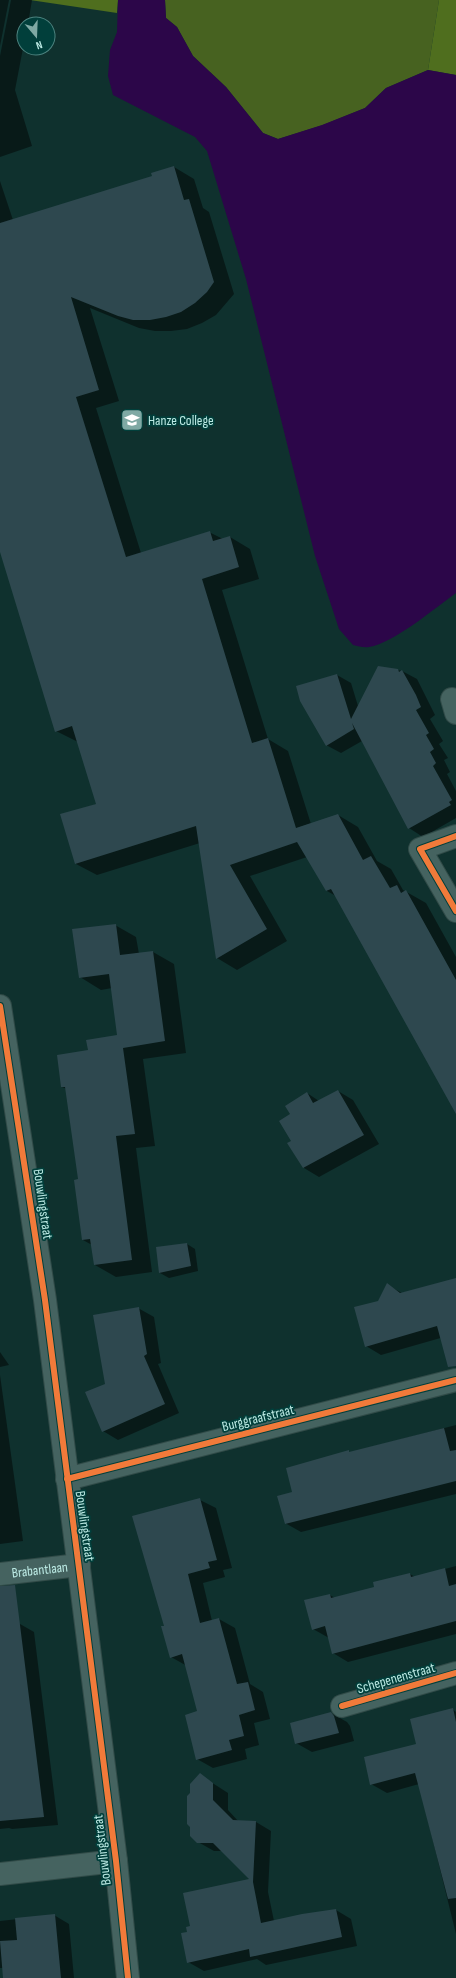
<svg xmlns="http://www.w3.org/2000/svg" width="456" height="1978" viewBox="0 0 456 1978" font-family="'Sofia Sans Condensed',sans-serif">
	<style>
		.green { fill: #476220 }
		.forest { fill: #4f6e1e }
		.water { fill: #2c0649 }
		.shadow { fill: #0007 }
		.building { fill: #2e484f }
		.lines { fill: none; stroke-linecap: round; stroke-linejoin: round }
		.minor-casing { stroke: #314b48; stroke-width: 24 }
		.minor { stroke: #456360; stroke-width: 22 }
		.cycleway-casing { stroke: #013f3b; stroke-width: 8 }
		.cycleway { stroke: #f17a3a; stroke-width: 6 }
		.labels { text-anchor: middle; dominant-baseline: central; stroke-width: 3.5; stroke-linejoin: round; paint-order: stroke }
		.poi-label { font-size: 14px; fill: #bceae4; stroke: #013f3b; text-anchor: start }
		.street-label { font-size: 14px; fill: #bceae4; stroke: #013f3b }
	</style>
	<rect width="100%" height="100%" fill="#0f312e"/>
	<polygon class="green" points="165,0 439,0 428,70 386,88 365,108 323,125 278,139 263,133 226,87 193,56 177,27 166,18"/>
	<g class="forest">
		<polygon points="30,0 118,0 117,13"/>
		<polygon points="439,0 456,0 456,75 428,70"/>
	</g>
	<path class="water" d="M 118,0 L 165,0 L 166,18 L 177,27 L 193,56 L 226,87 L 263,133 L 278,139 L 322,125 L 365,108 L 386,88 L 428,70 L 456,75 L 456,593 C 435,608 394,643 369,647 C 364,648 358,646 353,645 L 339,629 L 315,556 L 246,279 L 207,151 L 195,137 L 113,95 L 108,76 L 110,50 L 117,32 Z"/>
	<g class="shadow">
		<polygon points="0,0 9,0 0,46"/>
		<polygon points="11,0 32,0 28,24 24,24 24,43 15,90 32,146 0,157 0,56"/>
		<polygon points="174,167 194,179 203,208 209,212 234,294 216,315 202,323 187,329 171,331 155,331 139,328 90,308 119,401 96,408 141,553 209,532 223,539 230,537 250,549 259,579 222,590 268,739 288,751 311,824 338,815 358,827 377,861 391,869 403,890 426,903 456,957 456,1112 336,896 327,891 307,857 250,876 287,941 237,970 217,958 200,843 97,875 76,864 61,815 97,804 78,742 56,731 0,548 0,181 13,220 153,177"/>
		<polygon points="397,670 402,671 417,679 435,715 430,719 443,741 439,744 448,758 444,760 450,772 447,774 456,791 456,818 423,837 409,828 362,741 341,753 326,745 337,675 351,683 358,706"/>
		<polygon points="115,925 136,937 139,954 153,952 174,964 186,1053 143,1059 155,1146 136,1148 152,1272 116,1277 95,1265 92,1245 83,1240 79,1180 67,1089 62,1087 89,1051 118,1036 112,988 101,990 80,977"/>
		<polygon points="338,1091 353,1100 379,1144 319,1177 304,1168 289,1143 292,1141 307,1093 319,1101"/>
		<polygon points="187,1244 195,1249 198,1271 169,1278 160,1273 157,1248"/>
		<polygon points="456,1279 456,1336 451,1335 381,1355 366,1346 378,1302 387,1285 402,1293"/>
		<polygon points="138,1308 154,1317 161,1363 158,1364 179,1413 118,1440 103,1431 106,1384"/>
		<polygon points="0,1352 9,1365 0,1367"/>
		<polygon points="0,1375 23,1541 0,1544"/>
		<polygon points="456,1425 456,1494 301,1532 285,1523 294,1493 287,1469"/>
		<polygon points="200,1500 216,1508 232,1568 223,1570 225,1577 203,1583 212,1621 219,1619 235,1628 250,1684 263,1692 270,1719 254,1723 259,1745 245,1749 247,1759 213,1768 197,1759 199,1712 187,1666 171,1657 165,1627"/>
		<polygon points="456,1566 456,1634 348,1662 333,1653 329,1638 313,1629 330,1595 335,1598 375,1588 410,1574 415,1577"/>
		<polygon points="20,1624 34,1632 58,1825 12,1829 9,1828 0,1829 0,1626"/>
		<polygon points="452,1709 456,1712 456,1934 419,1784 387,1793 371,1784 418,1744"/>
		<polygon points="331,1713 347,1722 350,1726 354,1741 312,1752 296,1743"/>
		<polygon points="200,1775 228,1793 228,1810 239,1822 256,1822 271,1831 268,1892 274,1921 336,1910 351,1919 357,1946 266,1965 257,1959 204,1971 188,1962 188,1933 191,1927 251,1880 223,1851 214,1851 198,1842 191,1793"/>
		<polygon points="54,1915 69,1924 74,1978 4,1978 3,1968 0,1968 0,1921"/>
	</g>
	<g class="building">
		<polygon points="174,166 184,200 189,199 214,282 207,292 195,303 181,312 166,317 150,320 133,320 118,316 71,297 99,390 76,397 126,557 210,531 213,541 230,536 239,567 202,579 252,743 268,738 296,828 338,814 363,860 371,856 390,888 397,885 401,893 406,890 456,980 456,1114 331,889 326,891 297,842 230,865 267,929 216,959 196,826 75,864 60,814 96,804 72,726 55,732 0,552 0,223 152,176 151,173"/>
		<polygon points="378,666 398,669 399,672 402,670 416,695 421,707 416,710 429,733 426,735 434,749 430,752 436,763 433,766 452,800 449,802 451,805 408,829 352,723 354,729 326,746 300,701 296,686 337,674 351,719"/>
		<polygon points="116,924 120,955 153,951 165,1041 123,1048 135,1134 116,1136 132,1260 94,1265 90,1239 82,1240 74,1180 78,1179 65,1087 61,1087 57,1055 88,1050 86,1040 117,1035 109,974 79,978 72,929"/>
		<polygon points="338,1090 364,1135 303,1168 287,1143 291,1141 279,1121 290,1114 285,1106 307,1092 313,1103"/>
		<polygon points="187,1243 191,1266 159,1273 156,1247"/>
		<polygon points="456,1278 456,1366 448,1367 437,1326 365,1347 354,1307 378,1301 387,1283 400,1293"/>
		<polygon points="139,1307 147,1354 144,1356 165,1404 102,1432 85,1392 105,1384 93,1315"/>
		<polygon points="444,1428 450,1451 456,1450 456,1481 285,1524 277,1496 292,1492 286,1468 349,1450 349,1452"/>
		<polygon points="200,1498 217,1560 208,1562 210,1568 188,1574 200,1623 219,1618 237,1684 248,1682 255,1710 239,1715 244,1736 229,1740 232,1750 196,1760 185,1715 197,1711 182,1654 170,1658 161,1626 164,1626 132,1516"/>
		<polygon points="445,1568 449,1586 456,1584 456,1621 332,1654 325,1626 312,1630 304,1600 330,1594 331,1598 374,1587 373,1582 410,1573 411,1577"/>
		<polygon points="15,1585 44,1817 0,1821 0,1586"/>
		<polygon points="453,1708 456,1722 456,1898 448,1899 415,1773 370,1785 364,1757 416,1744 410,1719"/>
		<polygon points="331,1712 334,1716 339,1733 295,1744 290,1723"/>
		<polygon points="200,1773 213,1783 213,1800 233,1820 256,1821 253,1882 261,1923 302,1914 336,1909 342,1937 250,1957 249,1949 187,1963 181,1933 187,1932 186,1927 190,1926 183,1893 249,1879 213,1843 197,1843 190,1836 190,1827 187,1824 187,1796 190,1793 190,1784"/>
		<polygon points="55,1914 61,1978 3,1978 0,1941 17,1940 15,1918"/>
	</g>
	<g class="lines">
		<g class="minor-casing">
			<g id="minor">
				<polyline points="452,699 456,713"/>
				<polyline points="456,836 420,849 456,911"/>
				<polyline points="0,1006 45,1300 116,1861 128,1978"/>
				<polyline points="67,1479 456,1380"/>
				<path id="s1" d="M 0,1574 L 79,1565"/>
				<polyline points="342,1706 456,1673"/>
				<polyline points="0,1874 116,1861"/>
			</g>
		</g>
		<use href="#minor" class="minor"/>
		<g class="cycleway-casing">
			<g id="cycleway">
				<polyline points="456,836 420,849 456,911"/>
				<polyline points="0,1006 45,1300 116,1861 128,1978"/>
				<polyline points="67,1479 456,1380"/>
				<polyline points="342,1706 456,1673"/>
			</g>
		</g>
		<use href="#cycleway" class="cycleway"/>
	</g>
	<defs>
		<g id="school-square" transform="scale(1.15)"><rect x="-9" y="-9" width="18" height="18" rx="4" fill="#7fa9a4" stroke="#013f3b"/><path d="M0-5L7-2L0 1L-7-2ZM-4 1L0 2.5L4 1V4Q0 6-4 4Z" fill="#fff"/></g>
	</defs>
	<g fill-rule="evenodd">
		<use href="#school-square" x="132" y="420"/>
	</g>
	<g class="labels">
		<g class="poi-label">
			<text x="148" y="420">Hanze College</text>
		</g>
		<g class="street-label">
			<text transform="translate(43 1204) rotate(82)">Bouwlingstraat</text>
			<text transform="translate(258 1418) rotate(-14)">Burggraafstraat</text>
			<text transform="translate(85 1526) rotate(82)">Bouwlingstraat</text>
			<text stroke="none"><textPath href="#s1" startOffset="40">Brabantlaan</textPath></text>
			<text transform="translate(396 1678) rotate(-16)">Schepenenstraat</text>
			<text transform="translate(102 1850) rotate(-97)">Bouwlingstraat</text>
		</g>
	</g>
	<g transform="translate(36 36) rotate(161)"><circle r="19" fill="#013f3b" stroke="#4c837f"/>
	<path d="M0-3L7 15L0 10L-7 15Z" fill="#7fa9a4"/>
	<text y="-6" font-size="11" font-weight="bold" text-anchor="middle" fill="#bceae4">N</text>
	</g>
</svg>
